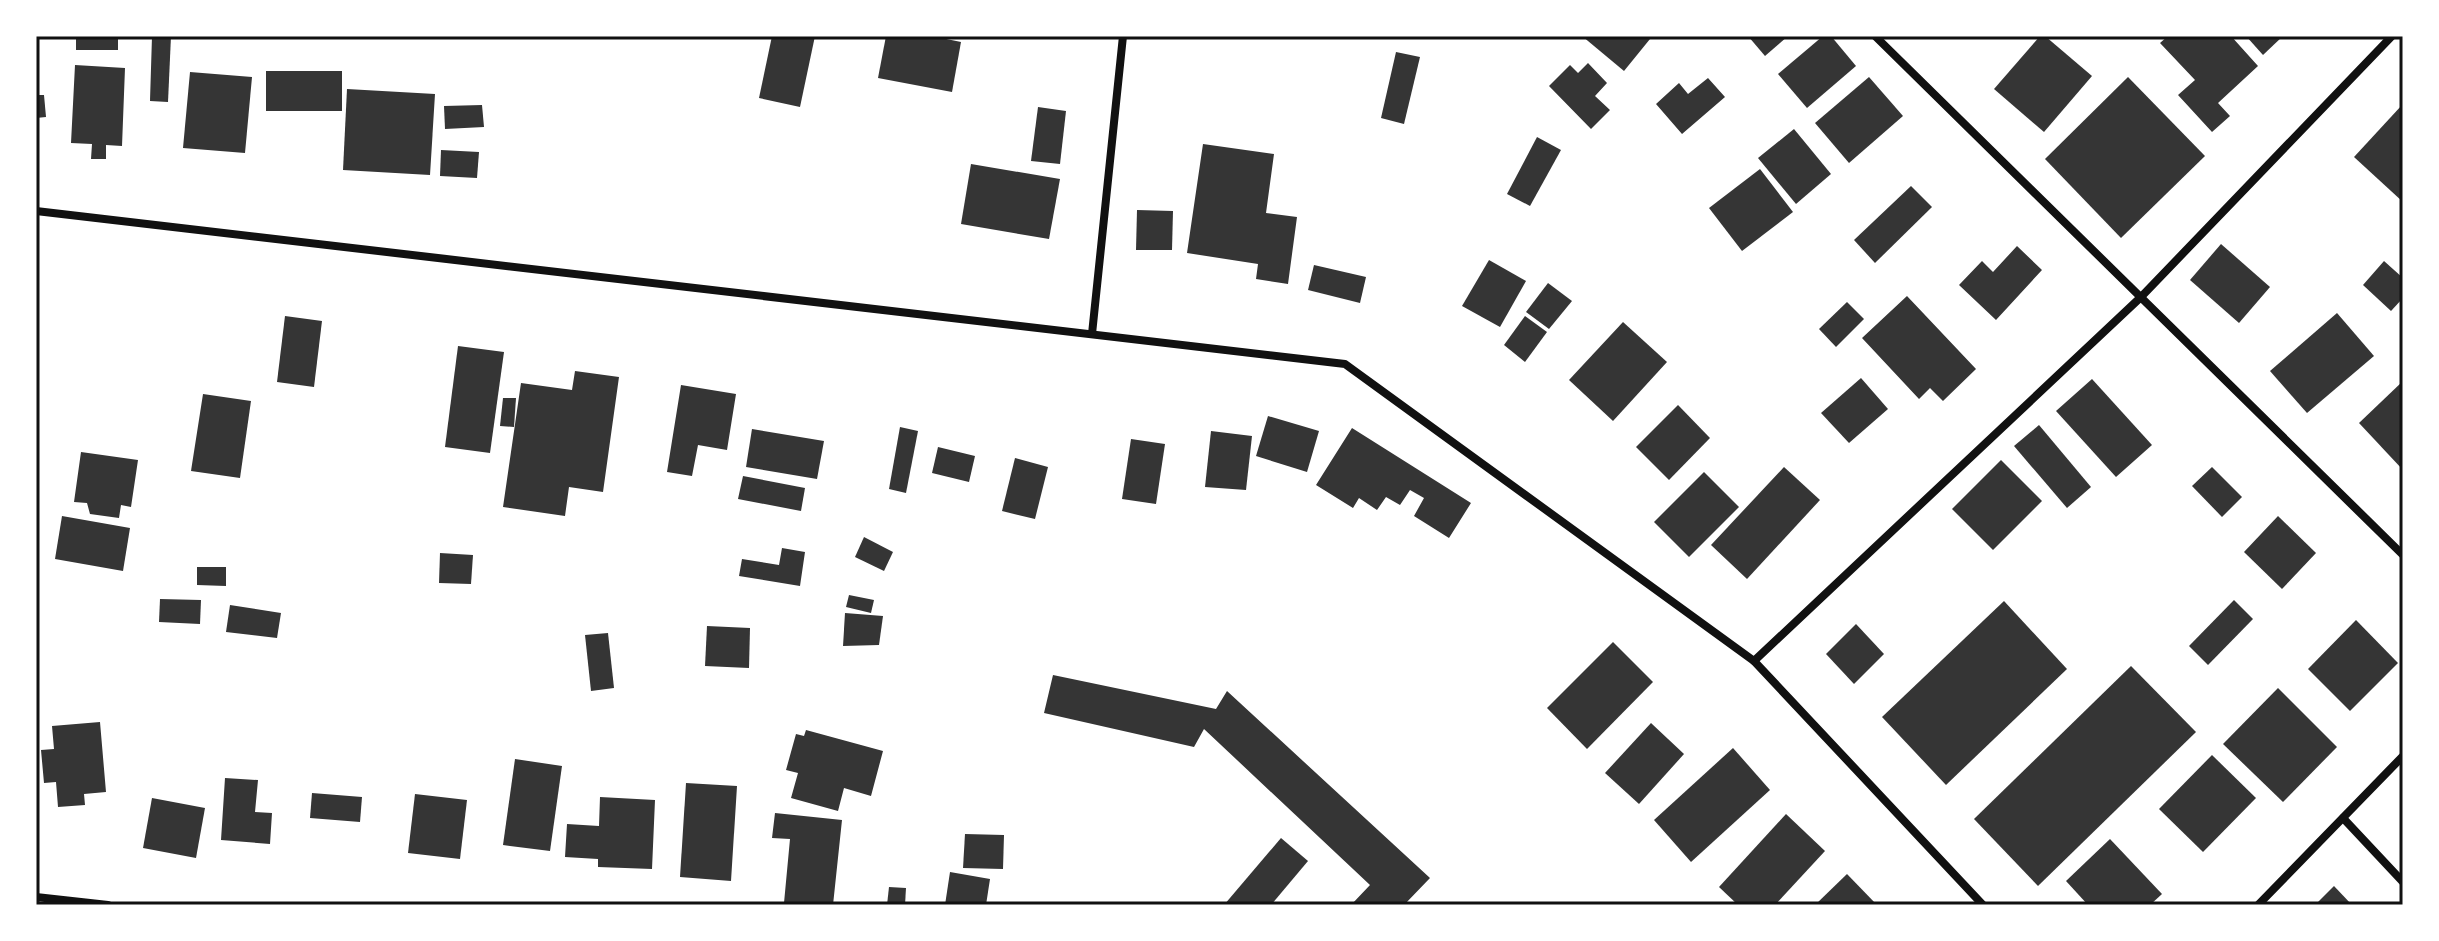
<svg xmlns="http://www.w3.org/2000/svg" width="2439" height="941" viewBox="0 0 2439 941" font-family="'Open Sans',sans-serif">
	<style>
		.building { fill: #353535 }
		.lines { fill: none; stroke-linecap: round; stroke-linejoin: round }
		.minor { stroke: #111; stroke-width: 8 }
		.neatline { fill: none; stroke: #111; stroke-width: 3 }
	</style>
	<rect width="100%" height="100%" fill="#fff"/>
	<g class="building">
		<rect x="76" y="36" width="42" height="14"/>
		<polygon points="152,36 171,36 168,102 150,101"/>
		<polygon points="772,36 815,36 800,107 759,98"/>
		<polygon points="886,36 932,36 961,42 952,92 878,78"/>
		<polygon points="1582,36 1646,36 1650,39 1624,71"/>
		<polygon points="1748,36 1788,36 1765,56"/>
		<polygon points="1823,36 1831,36 1856,66 1807,108 1778,74"/>
		<polygon points="2040,36 2045,36 2092,76 2044,132 1994,89"/>
		<polygon points="2168,36 2231,36 2258,66 2218,103 2230,116 2212,132 2178,95 2195,80 2160,43"/>
		<polygon points="2246,36 2283,36 2263,55"/>
		<polygon points="1396,52 1420,57 1404,124 1381,118"/>
		<polygon points="1588,63 1607,83 1595,96 1610,110 1591,129 1549,86 1570,65 1578,73"/>
		<polygon points="75,65 125,68 122,146 106,145 106,159 91,159 92,144 71,143"/>
		<rect x="266" y="71" width="76" height="40"/>
		<polygon points="190,72 252,77 245,153 183,148"/>
		<polygon points="1869,77 1903,116 1849,163 1815,123"/>
		<polygon points="2128,77 2205,156 2121,238 2045,159"/>
		<polygon points="1708,78 1725,97 1682,134 1656,104 1679,83 1688,94"/>
		<polygon points="347,89 435,94 430,175 343,170"/>
		<polygon points="36,95 44,95 46,117 36,118"/>
		<polygon points="482,105 484,127 445,129 444,106"/>
		<polygon points="2402,105 2403,106 2403,202 2354,157"/>
		<polygon points="1038,107 1066,111 1060,164 1031,161"/>
		<polygon points="1794,129 1831,174 1796,204 1758,158"/>
		<polygon points="1537,137 1561,150 1530,206 1507,194"/>
		<polygon points="1203,144 1274,154 1266,213 1297,217 1288,284 1256,279 1258,264 1187,253"/>
		<polygon points="441,150 479,152 477,178 440,176"/>
		<polygon points="971,164 1060,179 1049,239 961,224"/>
		<polygon points="1760,169 1793,212 1742,251 1709,208"/>
		<polygon points="1911,186 1932,207 1875,263 1854,240"/>
		<polygon points="1137,210 1173,211 1172,250 1136,250"/>
		<polygon points="2221,244 2270,287 2239,323 2190,280"/>
		<polygon points="2017,246 2042,270 1996,320 1959,285 1982,261 1993,272"/>
		<polygon points="1489,260 1526,281 1500,327 1462,306"/>
		<polygon points="2384,261 2403,278 2403,298 2391,311 2363,285"/>
		<polygon points="1314,265 1366,277 1360,303 1308,290"/>
		<polygon points="1548,283 1572,301 1549,329 1526,312"/>
		<polygon points="1907,296 1976,369 1943,401 1930,388 1919,399 1862,338"/>
		<polygon points="1847,302 1864,319 1836,347 1819,329"/>
		<polygon points="2337,313 2374,356 2307,413 2270,371"/>
		<polygon points="285,316 322,321 314,387 277,382"/>
		<polygon points="1525,316 1547,332 1525,362 1504,345"/>
		<polygon points="1623,322 1667,362 1613,421 1569,380"/>
		<polygon points="458,346 504,352 490,453 445,447"/>
		<polygon points="575,371 619,377 603,492 569,487 565,516 503,507 521,383 572,390"/>
		<polygon points="1861,378 1888,409 1849,443 1821,413"/>
		<polygon points="2092,379 2152,445 2116,477 2056,411"/>
		<polygon points="2403,381 2403,470 2359,423"/>
		<polygon points="681,385 736,394 727,450 698,445 692,476 667,472"/>
		<polygon points="203,394 251,401 240,478 191,471"/>
		<polygon points="503,398 516,398 514,427 500,426"/>
		<polygon points="1678,405 1710,438 1669,480 1636,447"/>
		<polygon points="1268,416 1319,431 1307,472 1256,456"/>
		<polygon points="2039,425 2091,487 2067,508 2014,446"/>
		<polygon points="900,427 918,431 906,493 889,489"/>
		<polygon points="1352,428 1471,503 1449,538 1414,516 1424,498 1410,490 1400,505 1386,497 1377,510 1359,498 1353,508 1316,485"/>
		<polygon points="752,429 824,441 817,479 746,467"/>
		<polygon points="1211,431 1252,436 1246,490 1205,487"/>
		<polygon points="1131,439 1165,444 1156,504 1122,499"/>
		<polygon points="938,447 975,456 969,482 932,473"/>
		<polygon points="81,452 138,460 131,507 121,505 119,518 90,514 87,503 74,502"/>
		<polygon points="1015,458 1048,467 1035,519 1002,511"/>
		<polygon points="2001,460 2042,501 1993,550 1952,509"/>
		<polygon points="1784,467 1820,500 1747,579 1711,545"/>
		<polygon points="2212,467 2242,497 2222,517 2192,486"/>
		<polygon points="1704,472 1739,507 1689,557 1654,522"/>
		<polygon points="743,476 805,488 801,511 738,499"/>
		<polygon points="62,516 130,528 123,571 55,559"/>
		<polygon points="2278,516 2316,553 2282,589 2244,552"/>
		<polygon points="864,537 893,552 884,571 855,557"/>
		<polygon points="782,548 805,552 800,586 739,576 742,559 779,565"/>
		<polygon points="440,553 473,555 471,584 439,583"/>
		<polygon points="197,567 226,567 226,586 197,585"/>
		<polygon points="849,595 874,600 871,613 846,607"/>
		<polygon points="160,599 201,600 200,624 159,622"/>
		<polygon points="2234,600 2253,619 2208,665 2189,646"/>
		<polygon points="2004,601 2067,669 1946,785 1882,717"/>
		<polygon points="230,605 281,613 277,638 226,632"/>
		<polygon points="845,613 883,616 879,645 843,646"/>
		<polygon points="2356,620 2398,663 2350,711 2308,669"/>
		<polygon points="1856,624 1884,654 1854,684 1826,654"/>
		<polygon points="707,626 750,628 749,668 705,666"/>
		<polygon points="608,633 614,688 591,691 585,635"/>
		<polygon points="1613,642 1653,682 1587,749 1547,708"/>
		<polygon points="2131,666 2196,732 2038,886 1974,819"/>
		<polygon points="1053,675 1216,709 1227,691 1430,878 1404,905 1351,905 1370,885 1204,729 1194,747 1044,713"/>
		<polygon points="2278,688 2337,747 2283,802 2223,744"/>
		<polygon points="100,722 106,792 84,794 85,805 58,807 56,782 44,783 41,750 54,749 52,726"/>
		<polygon points="1651,723 1684,754 1639,804 1605,773"/>
		<polygon points="806,730 883,751 871,796 844,788 838,811 791,798 798,773 786,770 796,734 804,736"/>
		<polygon points="1733,748 1770,790 1691,862 1654,820"/>
		<polygon points="2212,755 2256,798 2203,852 2159,809"/>
		<polygon points="515,759 562,766 550,851 503,845"/>
		<polygon points="225,778 258,780 255,812 272,813 270,844 221,840"/>
		<polygon points="686,783 737,786 731,881 680,877"/>
		<polygon points="312,793 362,797 360,822 310,818"/>
		<polygon points="415,794 467,800 460,859 408,853"/>
		<polygon points="600,797 655,800 652,869 598,867 598,859 565,857 567,824 599,826"/>
		<polygon points="152,798 205,808 196,858 143,848"/>
		<polygon points="775,813 842,820 833,905 784,903 790,839 772,838"/>
		<polygon points="1786,814 1825,851 1775,905 1738,905 1719,887"/>
		<polygon points="965,834 1004,835 1003,869 963,868"/>
		<polygon points="1281,838 1308,861 1271,905 1224,905"/>
		<polygon points="2110,839 2162,894 2150,905 2088,905 2066,881"/>
		<polygon points="950,872 990,879 986,905 945,905"/>
		<polygon points="1847,874 1877,905 1815,905"/>
		<polygon points="2334,886 2352,905 2315,905"/>
		<polygon points="889,887 906,888 905,905 887,905"/>
	</g>
	<g class="lines">
		<g class="minor">
			<polyline points="1875,36 2403,555"/>
			<polyline points="36,211 1345,364 1754,661 1983,905"/>
			<polyline points="1092,334 1123,36"/>
			<polyline points="1754,661 2141,297 2392,36"/>
			<polyline points="2343,818 2403,882"/>
			<polyline points="36,897 108,905"/>
			<polyline points="2258,905 2403,756"/>
		</g>
	</g>
	<rect width="2439" height="941" fill="none" stroke="#ffffff" stroke-width="76"/>
	<rect x="38" y="38" width="2363" height="865" class="neatline"/>
</svg>
